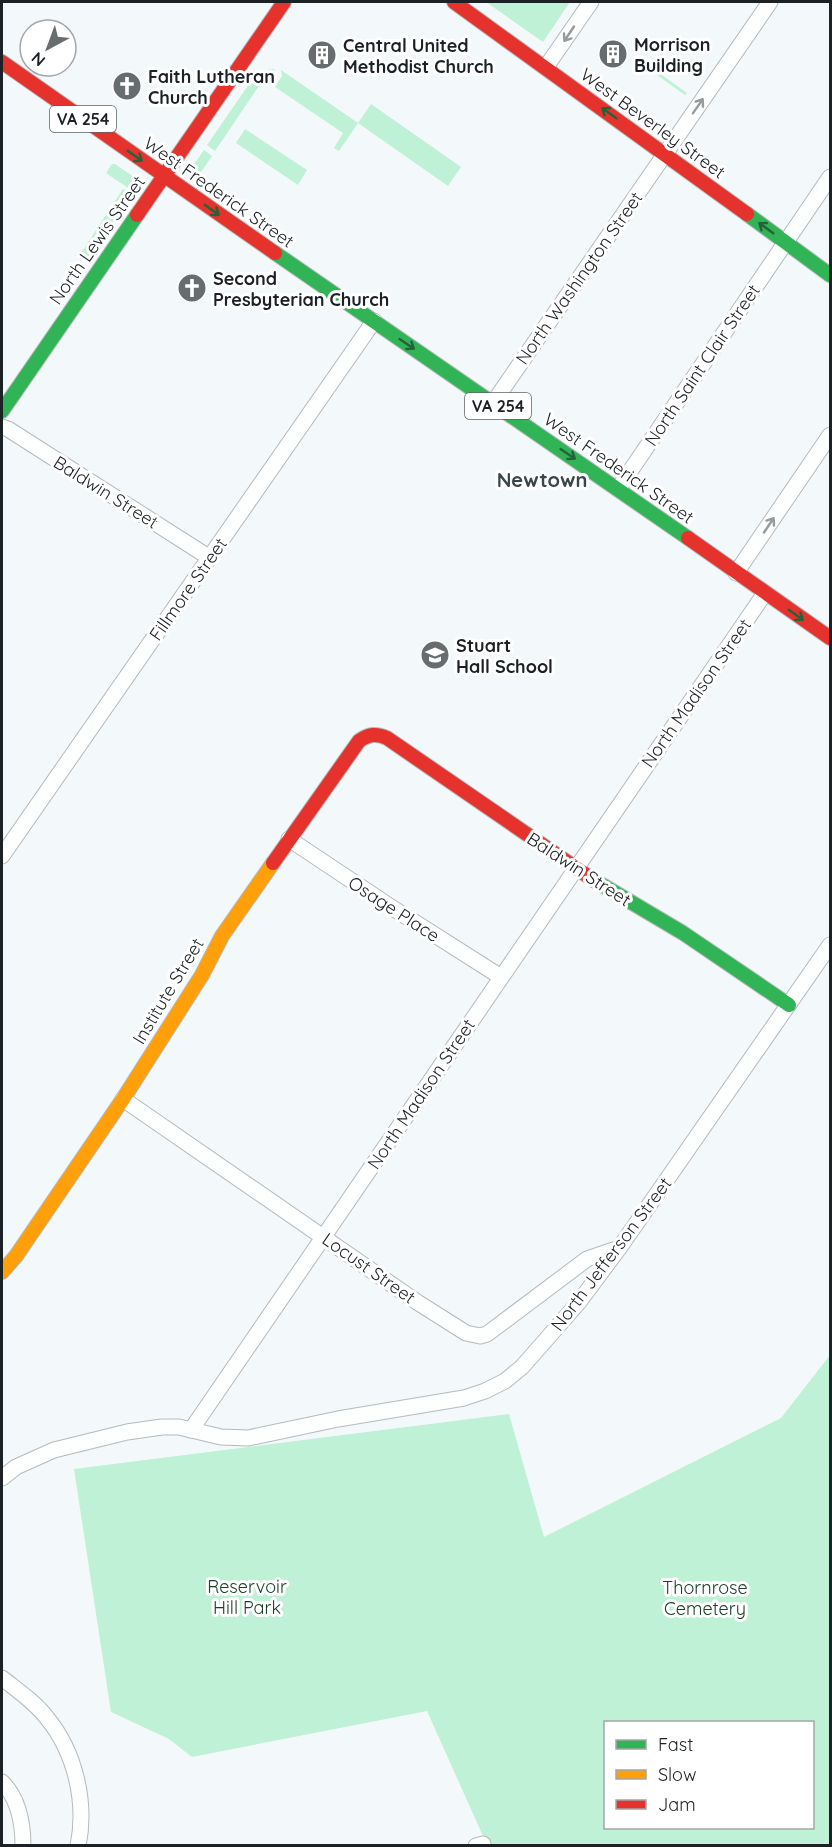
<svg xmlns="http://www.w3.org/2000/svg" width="832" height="1847" viewBox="0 0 832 1847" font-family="Quicksand,sans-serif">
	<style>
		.green { fill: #bef1d5; fill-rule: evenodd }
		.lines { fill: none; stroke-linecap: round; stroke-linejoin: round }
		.street-casing { stroke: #b5babc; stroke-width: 17 }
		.fast-casing { stroke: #b5babc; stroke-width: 16 }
		.slow-casing { stroke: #b5babc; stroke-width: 16 }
		.jam-casing { stroke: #b5babc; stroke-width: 16 }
		.street { stroke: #fdfefe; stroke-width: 15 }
		.fast { stroke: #30b455; stroke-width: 14 }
		.slow { stroke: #ff9f0a; stroke-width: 14 }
		.jam { stroke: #e5322d; stroke-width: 14 }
		.oneway { stroke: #979b9c }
		.oneway2 { stroke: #24633a }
		.labels { text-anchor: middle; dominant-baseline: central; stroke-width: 6; stroke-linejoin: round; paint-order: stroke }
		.shield { fill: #fff; stroke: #5f6466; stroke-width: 1.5 }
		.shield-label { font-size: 16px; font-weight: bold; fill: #1b2124 }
		.poi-label { font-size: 18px; font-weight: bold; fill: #1b2124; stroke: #fff; text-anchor: start }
		.street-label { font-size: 18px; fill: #1b2124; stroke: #fff }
		.park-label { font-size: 18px; fill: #1a402a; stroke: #fff }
		.neighbourhood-label { font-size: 20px; font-weight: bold; fill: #39474c; stroke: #fff }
	</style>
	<rect width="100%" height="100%" fill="#f3f9fa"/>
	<g class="green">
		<polygon points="486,2 570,2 543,42"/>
		<polygon points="645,63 687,93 685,95 643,65"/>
		<polygon points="274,69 276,74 270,83 263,80 215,151 207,145 258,71"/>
		<polygon points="281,70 358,123 371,104 461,167 448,186 358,123 339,151 334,148 343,133 275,87 282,76"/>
		<polygon points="245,129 307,170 298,185 236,143"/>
		<polygon points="204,150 212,156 199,175 206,181 203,185 187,174"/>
		<polygon points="112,164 115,164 141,182 134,192 106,173"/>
		<polygon points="123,189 132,195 86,261 79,256"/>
		<path d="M 830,1355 L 830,1845 L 487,1845 L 427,1711 L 192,1757 L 169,1739 L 111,1712 L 74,1469 L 509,1414 L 544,1537 L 781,1418 ZM 606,1722 L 812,1722 L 812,1828 L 606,1828 Z"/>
	</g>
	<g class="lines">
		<g class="street-casing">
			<g id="street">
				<polyline points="546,67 591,2"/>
				<polyline points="493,403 770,2"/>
				<polyline points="2,427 8,429 210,558"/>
				<polyline points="618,489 830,177"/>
				<polyline points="736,573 830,435"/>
				<polyline points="289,839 391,907 501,977"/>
				<polyline points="2,856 374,321"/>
				<polyline points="123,1099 417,1302 466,1333 480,1336 487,1334 587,1259 619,1248"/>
				<polyline points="191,1430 765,593"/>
				<polyline points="2,1478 16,1467 54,1450 127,1432 162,1427 179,1427 221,1437 248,1438 338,1419 464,1398 485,1391 505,1381 522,1367 579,1302 620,1247 830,945"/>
				<path d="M 2,1678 C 17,1690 35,1702 47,1718 C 75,1752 87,1802 78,1846"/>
				<path d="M 2,1782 C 18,1798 23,1823 23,1846"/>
				<polyline points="476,1846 483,1844"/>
			</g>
		</g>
		<g class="fast-casing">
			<g id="fast">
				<polyline points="747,214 830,275"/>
				<polyline points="275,253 688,538"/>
				<polyline points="2,411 137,215"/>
				<polyline points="592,879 683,933 789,1005"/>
			</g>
		</g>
		<g class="slow-casing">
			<polyline id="slow" points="2,1272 16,1256 123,1099 202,975 222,936 273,863"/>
		</g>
		<g class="jam-casing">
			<g id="jam">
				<polyline points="454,2 747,214"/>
				<polyline points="2,62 275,253"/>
				<polyline points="137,215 284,2"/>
				<polyline points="688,538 830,638"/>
				<path d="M 273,863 L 359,741 C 369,734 376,733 387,738 L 592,879"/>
			</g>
		</g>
		<use href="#street" class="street"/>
		<use href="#fast" class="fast"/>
		<use href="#slow" class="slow"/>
		<use href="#jam" class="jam"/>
	</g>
	<defs><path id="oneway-shaft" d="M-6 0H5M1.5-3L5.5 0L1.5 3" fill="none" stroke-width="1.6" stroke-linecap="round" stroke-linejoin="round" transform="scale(1.5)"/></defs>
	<g class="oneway">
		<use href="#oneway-shaft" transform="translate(569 34) rotate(124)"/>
		<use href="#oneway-shaft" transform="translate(698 106) rotate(-55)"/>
		<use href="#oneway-shaft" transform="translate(769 525) rotate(-56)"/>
	</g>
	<g class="oneway2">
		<use href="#oneway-shaft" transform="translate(609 113) rotate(-144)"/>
		<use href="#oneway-shaft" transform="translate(135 156) rotate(35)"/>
		<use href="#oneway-shaft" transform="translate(212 210) rotate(35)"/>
		<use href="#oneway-shaft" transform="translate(766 228) rotate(-144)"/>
		<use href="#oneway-shaft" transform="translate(407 344) rotate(34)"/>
		<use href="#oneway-shaft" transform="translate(568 454) rotate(34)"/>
		<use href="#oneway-shaft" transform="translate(796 615) rotate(35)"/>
	</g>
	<defs>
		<g id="building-disc" transform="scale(1.5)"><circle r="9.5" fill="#676d6f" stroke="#fff"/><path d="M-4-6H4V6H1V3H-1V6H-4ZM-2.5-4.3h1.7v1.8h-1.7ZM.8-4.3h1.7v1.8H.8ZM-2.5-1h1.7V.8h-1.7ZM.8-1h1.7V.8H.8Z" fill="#fff"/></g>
		<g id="church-disc" transform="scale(1.5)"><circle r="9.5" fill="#676d6f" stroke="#fff"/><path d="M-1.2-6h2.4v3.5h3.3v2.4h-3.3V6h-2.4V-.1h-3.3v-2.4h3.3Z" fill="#fff"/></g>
		<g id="school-disc" transform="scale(1.5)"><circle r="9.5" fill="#676d6f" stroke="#fff"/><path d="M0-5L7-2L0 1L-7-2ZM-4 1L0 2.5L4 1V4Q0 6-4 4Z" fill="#fff"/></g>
	</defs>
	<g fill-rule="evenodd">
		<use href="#building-disc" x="613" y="54"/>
		<use href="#building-disc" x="322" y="55"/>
		<use href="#church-disc" x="127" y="86"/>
		<use href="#church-disc" x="192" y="288"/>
		<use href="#school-disc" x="435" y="655"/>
	</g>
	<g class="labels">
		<g class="shield">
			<rect x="50" y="106" width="66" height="26" rx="4.5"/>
			<rect x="465" y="393" width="66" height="26" rx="4.5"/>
		</g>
		<g class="shield-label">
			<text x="83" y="119">VA 254</text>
			<text x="498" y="406">VA 254</text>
		</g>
		<g class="poi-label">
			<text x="634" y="44">Morrison<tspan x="634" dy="21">Building</tspan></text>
			<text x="343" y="45">Central United<tspan x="343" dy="21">Methodist Church</tspan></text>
			<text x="148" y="76">Faith Lutheran<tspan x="148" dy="21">Church</tspan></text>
			<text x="213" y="278">Second<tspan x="213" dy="21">Presbyterian Church</tspan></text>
			<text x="456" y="645">Stuart<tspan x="456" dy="21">Hall School</tspan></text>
		</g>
		<g class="street-label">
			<text transform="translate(653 123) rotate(36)">West Beverley Street</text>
			<text transform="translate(219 192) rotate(35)">West Frederick Street</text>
			<text transform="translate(97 240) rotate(-55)">North Lewis Street</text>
			<text transform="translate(579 278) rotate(-55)">North Washington Street</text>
			<text transform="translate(702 365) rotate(-56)">North Saint Clair Street</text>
			<text transform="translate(619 468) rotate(35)">West Frederick Street</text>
			<text transform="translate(106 492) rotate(32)">Baldwin Street</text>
			<text transform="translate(188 589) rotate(-55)">Fillmore Street</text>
			<text transform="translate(696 693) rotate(-55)">North Madison Street</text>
			<text transform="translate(579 869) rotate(33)">Baldwin Street</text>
			<text transform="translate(394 909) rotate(33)">Osage Place</text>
			<text transform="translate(168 991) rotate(-59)">Institute Street</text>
			<text transform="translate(421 1094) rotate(-56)">North Madison Street</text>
			<text transform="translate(611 1254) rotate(-53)">North Jefferson Street</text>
			<text transform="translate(369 1268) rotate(35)">Locust Street</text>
		</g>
		<g class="park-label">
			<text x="247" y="1586">Reservoir<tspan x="247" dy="21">Hill Park</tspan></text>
			<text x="705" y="1587">Thornrose<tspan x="705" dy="21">Cemetery</tspan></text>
		</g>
		<g class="neighbourhood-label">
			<text x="542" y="479">Newtown</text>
		</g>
	</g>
	<rect width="832" height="1847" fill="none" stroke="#1b2124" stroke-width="6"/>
	<rect x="604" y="1721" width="210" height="108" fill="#ffffff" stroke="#a4a6a7" stroke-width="1.5"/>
	<rect x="616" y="1740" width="30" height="9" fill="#30b455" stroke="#a4a6a7" stroke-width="1.5"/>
	<text x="658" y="1751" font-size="18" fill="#1b2124">Fast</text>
	<rect x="616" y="1770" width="30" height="9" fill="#ff9f0a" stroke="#a4a6a7" stroke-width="1.5"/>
	<text x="658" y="1781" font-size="18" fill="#1b2124">Slow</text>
	<rect x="616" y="1800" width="30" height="9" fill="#e5322d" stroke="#a4a6a7" stroke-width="1.5"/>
	<text x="658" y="1811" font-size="18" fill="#1b2124">Jam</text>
	<g transform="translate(48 48) rotate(221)"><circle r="28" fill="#ffffff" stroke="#a4a6a7" stroke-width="1.5"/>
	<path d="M0-4.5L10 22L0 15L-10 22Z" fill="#676d6f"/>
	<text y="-9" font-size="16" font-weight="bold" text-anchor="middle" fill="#1b2124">N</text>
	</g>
</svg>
